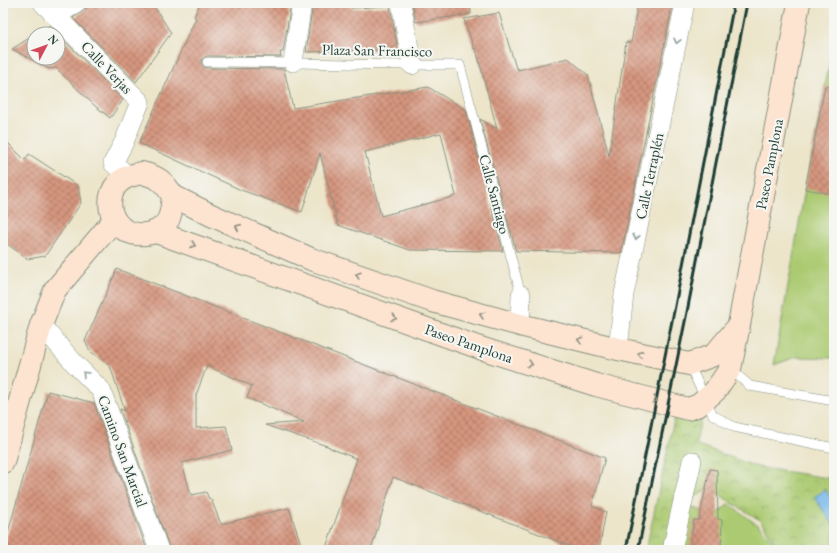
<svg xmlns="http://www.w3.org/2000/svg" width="837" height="553" viewBox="0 0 837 553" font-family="'EB Garamond',serif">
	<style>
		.park { fill: url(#park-crowns); stroke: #658452 }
		.pitch { fill: #abca71; stroke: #658452 }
		.water { fill: #74b6e9; stroke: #4a7a8e }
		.building { fill: url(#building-cross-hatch); fill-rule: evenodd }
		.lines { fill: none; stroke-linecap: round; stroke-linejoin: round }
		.lane-casing { stroke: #86917f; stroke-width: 10 }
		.street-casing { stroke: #86917f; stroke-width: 20 }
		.secondary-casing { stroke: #86917f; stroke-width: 24 }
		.lane { stroke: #fff; stroke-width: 9 }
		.street { stroke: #fff; stroke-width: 19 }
		.secondary { stroke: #fde4d1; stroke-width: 22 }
		.rail { stroke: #1f3d34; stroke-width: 3 }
		.oneway { stroke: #8f9e9a }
		.oneway2 { stroke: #8e9082 }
		.labels { text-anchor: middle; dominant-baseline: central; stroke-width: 4; stroke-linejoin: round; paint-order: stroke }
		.street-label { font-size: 15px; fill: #1f3d34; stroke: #f6f6f2 }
	</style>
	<defs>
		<pattern id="park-crowns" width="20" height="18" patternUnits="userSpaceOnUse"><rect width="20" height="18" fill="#abca71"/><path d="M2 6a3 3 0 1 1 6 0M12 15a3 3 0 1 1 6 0" fill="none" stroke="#8ba55e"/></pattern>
		<pattern id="building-cross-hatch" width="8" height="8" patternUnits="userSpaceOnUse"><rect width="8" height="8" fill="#d6967f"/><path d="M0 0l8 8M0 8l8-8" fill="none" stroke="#ad7c69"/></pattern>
	</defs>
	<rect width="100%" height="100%" fill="#f6f6f2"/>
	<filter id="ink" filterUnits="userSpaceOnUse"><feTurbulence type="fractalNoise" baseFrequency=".025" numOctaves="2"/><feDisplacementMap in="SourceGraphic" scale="8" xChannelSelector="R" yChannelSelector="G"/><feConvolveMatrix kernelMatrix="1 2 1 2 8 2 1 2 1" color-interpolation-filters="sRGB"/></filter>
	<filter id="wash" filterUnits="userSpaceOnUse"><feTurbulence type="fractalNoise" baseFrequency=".012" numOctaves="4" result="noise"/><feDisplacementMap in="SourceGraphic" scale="16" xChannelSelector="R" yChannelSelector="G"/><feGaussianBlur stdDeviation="0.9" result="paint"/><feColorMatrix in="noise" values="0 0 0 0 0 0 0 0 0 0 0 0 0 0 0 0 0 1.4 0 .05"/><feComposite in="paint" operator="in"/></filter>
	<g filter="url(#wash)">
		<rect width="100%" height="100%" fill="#ece5ca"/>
		<polygon class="park" points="675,415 702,416 696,443 698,445 757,467 834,479 834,550 780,550 760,520 730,502 711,488 682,504 676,550 646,550"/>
		<g class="pitch">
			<polygon points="834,40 834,358 796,357 774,365 805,189"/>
			<polygon points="729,504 759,526 780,550 681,550 687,506 715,515"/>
		</g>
		<polygon class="water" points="825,490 834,502 834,526 814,497"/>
		<g id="blocks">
			<g class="building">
				<polygon points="87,3 152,3 171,33 136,82 73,18 82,12 86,8"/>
				<path d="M 200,3 L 291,3 L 283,52 L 280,52 L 281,57 L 207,56 L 202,59 L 201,62 L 204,67 L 207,68 L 284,69 L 293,108 L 428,87 L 466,110 L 503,251 L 410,250 L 338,225 L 320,153 L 302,212 L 241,190 L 139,143 L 196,18 L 194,17 ZM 441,133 L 456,196 L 381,216 L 365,152 Z"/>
				<polygon points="313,3 351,3 351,8 390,6 397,45 387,50 306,52"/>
				<polygon points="412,3 470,3 471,14 416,22"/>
				<polygon points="638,3 673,3 621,253 516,251 480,119 497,129 476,49 474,49 464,19 499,13 516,68 518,68 518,70 568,58 588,75 609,156 626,42 631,43"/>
				<polygon points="50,25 58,34 36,34"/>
				<polygon points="58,34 123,100 110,118 94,105 56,68 49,69 12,49 34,35 34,58 58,58"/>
				<polygon points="825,86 834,87 834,194 805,189"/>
				<polygon points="3,138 25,160 29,154 78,186 81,203 45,256 28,259 3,241"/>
				<polygon points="117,269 605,458 592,506 606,512 599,550 580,550 393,477 371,550 325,550 357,459 330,448 330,447 265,425 304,422 247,398 252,386 207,366 196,395 196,428 226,426 232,450 182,463 191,495 206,492 209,499 211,499 221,524 289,508 301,544 271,550 170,550 120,409 125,411 110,366 90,351 85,341"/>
				<polygon points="48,391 94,403 147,550 3,550"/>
				<polygon points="710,469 717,470 718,519 722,520 721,550 689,550 694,520 699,520"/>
			</g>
		</g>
	</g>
	<g filter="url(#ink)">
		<use href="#blocks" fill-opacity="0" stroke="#86917f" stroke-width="1"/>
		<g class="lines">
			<g class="lane-casing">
				<g id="lane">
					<path d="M 207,62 C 292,62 376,66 460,65 L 521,295"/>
					<polyline points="689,364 713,415 734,427 834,448"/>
					<polyline points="730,369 750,386 834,401"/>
				</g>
			</g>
			<g class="street-casing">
				<g id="street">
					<polyline points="43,3 140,102 124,142 113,163 128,176"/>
					<polyline points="401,3 412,65"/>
					<polyline points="57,16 76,3"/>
					<polyline points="293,62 302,3"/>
					<polyline points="41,325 75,364 101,390 159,550"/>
					<polyline points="520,325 521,295"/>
					<polyline points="618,349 624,294 685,3"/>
					<polyline points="672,550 692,461"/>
				</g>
			</g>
			<g class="secondary-casing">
				<g id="secondary">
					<path d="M 142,173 C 159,177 164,182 173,196 C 172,202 172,209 170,215 C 168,224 159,231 151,233 C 110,243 96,191 127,177 C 132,175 138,174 142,173 Z"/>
					<polyline points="173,196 211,215 311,259 432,301 520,325 618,349 689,364 714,355 737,328"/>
					<polyline points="156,232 480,348 596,385 688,409 699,405 715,391 730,369 739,325 799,3"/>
					<polyline points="3,462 41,325 55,290 114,220"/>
				</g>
			</g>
			<use href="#lane" class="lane"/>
			<use href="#street" class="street"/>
			<use href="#secondary" class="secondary"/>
			<g class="rail">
				<polyline points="626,550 675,306 734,3"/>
				<polyline points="638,550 687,312 747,3"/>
			</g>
		</g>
		<defs><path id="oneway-chevron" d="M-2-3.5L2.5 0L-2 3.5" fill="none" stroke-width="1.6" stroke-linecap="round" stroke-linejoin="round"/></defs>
		<g class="oneway">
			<use href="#oneway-chevron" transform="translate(677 41) rotate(102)"/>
			<use href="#oneway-chevron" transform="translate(636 237) rotate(102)"/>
			<use href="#oneway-chevron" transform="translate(85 374) rotate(-135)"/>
		</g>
		<g class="oneway2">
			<use href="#oneway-chevron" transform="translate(238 227) rotate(-156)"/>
			<use href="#oneway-chevron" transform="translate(193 245) rotate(20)"/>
			<use href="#oneway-chevron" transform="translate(358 275) rotate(-161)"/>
			<use href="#oneway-chevron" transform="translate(482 315) rotate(-165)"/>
			<use href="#oneway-chevron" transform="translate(394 318) rotate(20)"/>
			<use href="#oneway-chevron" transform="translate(580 340) rotate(-166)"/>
			<use href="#oneway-chevron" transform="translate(640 354) rotate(-168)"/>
			<use href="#oneway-chevron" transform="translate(530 364) rotate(17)"/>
			<use href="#oneway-chevron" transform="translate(655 400) rotate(15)"/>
		</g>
	</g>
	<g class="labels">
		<g class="street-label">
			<text transform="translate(377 50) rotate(1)">Plaza San Francisco</text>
			<text transform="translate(107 67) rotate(46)">Calle Verjas</text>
			<text transform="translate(769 164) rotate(-79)">Paseo Pamplona</text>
			<text transform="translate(649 176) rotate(-78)">Calle Terraplén</text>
			<text transform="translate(495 194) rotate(75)">Calle Santiago</text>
			<text transform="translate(469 343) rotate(19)">Paseo Pamplona</text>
			<text transform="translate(123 451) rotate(70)">Camino San Marcial</text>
		</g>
	</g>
	<rect width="837" height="553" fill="none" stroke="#f6f6f2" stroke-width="16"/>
	<g transform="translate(46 46) rotate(49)"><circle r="19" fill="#f6f6f2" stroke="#a0aca6"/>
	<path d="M0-3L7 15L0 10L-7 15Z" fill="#d1495b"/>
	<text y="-6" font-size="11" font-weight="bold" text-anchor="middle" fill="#1f3d34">N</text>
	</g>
</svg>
